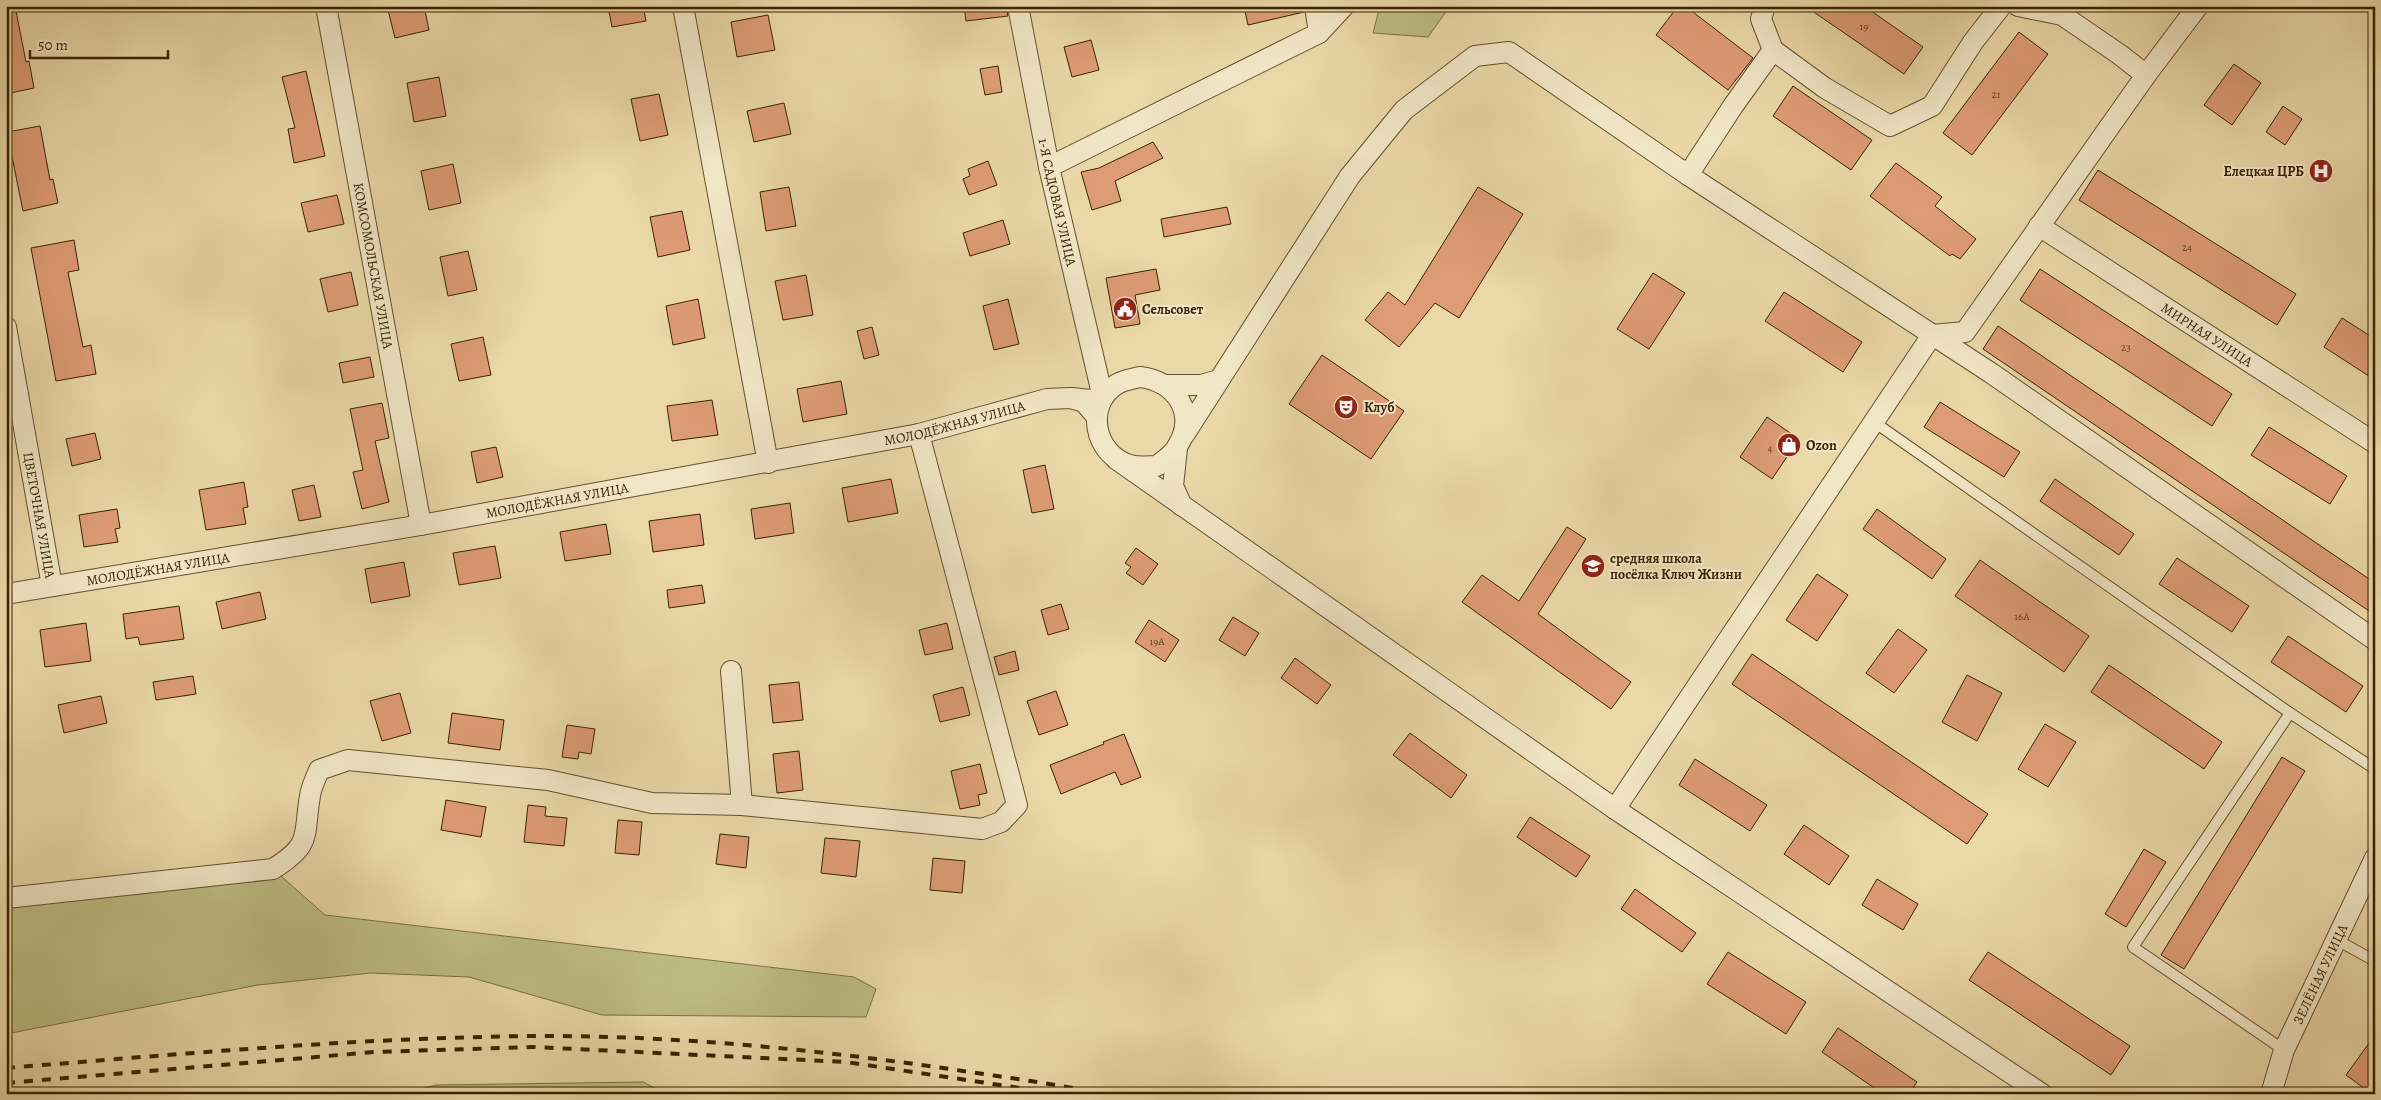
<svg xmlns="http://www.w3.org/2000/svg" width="2381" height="1100" viewBox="0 0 2381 1100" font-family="Alegreya,serif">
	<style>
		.green { fill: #bdbd83; stroke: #7b7042 }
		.building { fill: #de9c76; stroke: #392202 }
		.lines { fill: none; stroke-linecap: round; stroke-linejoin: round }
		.service-casing { stroke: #65502c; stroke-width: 12 }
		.minor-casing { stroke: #65502c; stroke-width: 22 }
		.service { stroke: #f1e6c6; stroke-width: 10 }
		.minor { stroke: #f1e6c6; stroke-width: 20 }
		.rail { stroke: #392202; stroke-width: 4; stroke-dasharray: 9 9; stroke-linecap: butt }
		.labels { text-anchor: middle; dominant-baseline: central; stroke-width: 4; stroke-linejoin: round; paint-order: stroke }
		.number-label { font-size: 11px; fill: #62401f }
		.poi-label { font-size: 14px; font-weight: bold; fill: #392202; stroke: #f1e6c6; text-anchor: start }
		.street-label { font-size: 14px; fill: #392202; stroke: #f1e6c6 }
	</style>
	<rect width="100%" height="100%" fill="#ead8a8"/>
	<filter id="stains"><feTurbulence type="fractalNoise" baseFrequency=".004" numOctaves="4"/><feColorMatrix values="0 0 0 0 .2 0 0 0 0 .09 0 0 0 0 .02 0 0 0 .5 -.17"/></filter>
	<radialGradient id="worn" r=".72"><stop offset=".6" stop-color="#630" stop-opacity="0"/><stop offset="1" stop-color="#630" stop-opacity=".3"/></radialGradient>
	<g class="green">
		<polygon points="1380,6 1450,6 1428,37 1373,33"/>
		<polygon points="273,869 325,915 854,977 876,989 866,1017 602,1015 469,977 371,973 258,985 6,1034 6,898"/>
		<polygon points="643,1082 666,1094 401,1094 436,1085"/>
	</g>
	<g class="building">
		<polygon points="6,6 15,6 26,62 29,61 34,88 6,94"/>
		<polygon points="387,6 424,6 429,30 395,38"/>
		<polygon points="608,6 643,6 646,21 612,27"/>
		<polygon points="964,6 1006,6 1008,16 966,21"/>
		<polygon points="1244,6 1303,6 1304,12 1248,25"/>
		<polygon points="1678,6 1685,6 1753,58 1728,90 1656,35"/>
		<polygon points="1805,6 1864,6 1923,47 1904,74"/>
		<polygon points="768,15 775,50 737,57 731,22"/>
		<polygon points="2019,32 2048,54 1972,155 1943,133"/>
		<polygon points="1091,40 1099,70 1072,77 1064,47"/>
		<polygon points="2234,64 2261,83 2232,125 2204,105"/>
		<polygon points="998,66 1002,92 985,95 980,69"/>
		<polygon points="306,71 325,156 294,163 288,129 295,128 282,77"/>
		<polygon points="439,77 446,116 414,122 407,83"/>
		<polygon points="1793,86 1872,140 1851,170 1773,116"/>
		<polygon points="659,94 668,135 640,141 631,99"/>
		<polygon points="784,103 791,134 754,142 747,111"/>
		<polygon points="2283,106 2302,119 2285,145 2266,132"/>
		<polygon points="40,126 50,180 53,179 58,203 23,211 7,132"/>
		<polygon points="1153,142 1163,158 1115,181 1121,201 1092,210 1081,172 1099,168"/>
		<polygon points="988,161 997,185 969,195 963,179 970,176 968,169"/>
		<polygon points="1896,163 1942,197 1935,206 1976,239 1960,259 1952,254 1950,256 1870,196"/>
		<polygon points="453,164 461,203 429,210 421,171"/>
		<polygon points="2098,170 2296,294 2277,325 2079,200"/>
		<polygon points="789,187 796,226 766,231 760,192"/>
		<polygon points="1478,187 1523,214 1459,318 1435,303 1399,347 1365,320 1388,292 1405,305"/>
		<polygon points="337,195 344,224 308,232 301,203"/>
		<polygon points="1227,207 1231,224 1164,237 1161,219"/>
		<polygon points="682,211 690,250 658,257 650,217"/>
		<polygon points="1003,220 1010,244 970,256 963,233"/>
		<polygon points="74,240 79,270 68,272 83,347 91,345 96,374 56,381 31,248"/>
		<polygon points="468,251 477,290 448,296 440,257"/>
		<polygon points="1156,269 1160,290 1135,295 1140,324 1115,328 1106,278"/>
		<polygon points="2040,269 2232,394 2212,426 2020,300"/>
		<polygon points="351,272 358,305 328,312 320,279"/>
		<polygon points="1653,273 1685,293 1649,349 1617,329"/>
		<polygon points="806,275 813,315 783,320 775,281"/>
		<polygon points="1784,292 1862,342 1843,372 1765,321"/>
		<polygon points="698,299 705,338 673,345 666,306"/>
		<polygon points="1008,299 1019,344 994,350 983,306"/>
		<polygon points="2342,318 2375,339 2375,380 2324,347"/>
		<polygon points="1998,326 2375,583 2375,615 1983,349"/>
		<polygon points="872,327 879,355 864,359 857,331"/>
		<polygon points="483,337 491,375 459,381 451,344"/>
		<polygon points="1322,355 1404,411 1371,459 1289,404"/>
		<polygon points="370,357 374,377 343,383 339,363"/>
		<polygon points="841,381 847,414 803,422 797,389"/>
		<polygon points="712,400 718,435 672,441 667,406"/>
		<polygon points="1940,402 2020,452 2004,477 1924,427"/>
		<polygon points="382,403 389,438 375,441 389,502 362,509 353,472 363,470 350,409"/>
		<polygon points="1767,417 1799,439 1772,479 1740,457"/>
		<polygon points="2269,427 2347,476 2330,504 2251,455"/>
		<polygon points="95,433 101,459 72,466 66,439"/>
		<polygon points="496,447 503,477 477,483 471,452"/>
		<polygon points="1045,465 1054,509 1032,513 1023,470"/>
		<polygon points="891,479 898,513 848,522 842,488"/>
		<polygon points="2055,479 2134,534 2119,555 2040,501"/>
		<polygon points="244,482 248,507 243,508 246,524 206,530 199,490"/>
		<polygon points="314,485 321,517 299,521 292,490"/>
		<polygon points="790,503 794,533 755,539 751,509"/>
		<polygon points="117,509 120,528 115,529 118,542 84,547 79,515"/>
		<polygon points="1877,509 1946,559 1932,579 1863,529"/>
		<polygon points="700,514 704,545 653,552 649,521"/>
		<polygon points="606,524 611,554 565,561 560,532"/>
		<polygon points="1567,527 1586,539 1538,614 1631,682 1611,709 1462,602 1482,575 1519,601"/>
		<polygon points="495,546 501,578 459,585 453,553"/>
		<polygon points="1136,548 1158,564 1143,585 1126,573 1131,567 1125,563"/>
		<polygon points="2177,558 2249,606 2232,632 2159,584"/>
		<polygon points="1980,560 2089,636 2064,672 1955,596"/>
		<polygon points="404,562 410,596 371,603 365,569"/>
		<polygon points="1817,574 1848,595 1817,641 1786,620"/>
		<polygon points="702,585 705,603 669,608 667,590"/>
		<polygon points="260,592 266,619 222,629 216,602"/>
		<polygon points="1061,604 1069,629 1048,635 1041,610"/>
		<polygon points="179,606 184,639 140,645 138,637 126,639 123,614"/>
		<polygon points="1233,617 1259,633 1245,656 1219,640"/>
		<polygon points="1149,620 1179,640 1165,662 1135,642"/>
		<polygon points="86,623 91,661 45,667 40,630"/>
		<polygon points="947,623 953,649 925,655 919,630"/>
		<polygon points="1898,629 1927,650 1894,693 1866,673"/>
		<polygon points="2288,636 2363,686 2346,712 2271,662"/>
		<polygon points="1015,651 1019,670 999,675 994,657"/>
		<polygon points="1752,654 1988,814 1967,844 1732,684"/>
		<polygon points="1295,658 1331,685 1317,704 1281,678"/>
		<polygon points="2109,665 2222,742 2204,769 2091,692"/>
		<polygon points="1967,675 2002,693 1977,741 1942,722"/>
		<polygon points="193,676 196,694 156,700 153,682"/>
		<polygon points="799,682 803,720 773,723 769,685"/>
		<polygon points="963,687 970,715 940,722 933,695"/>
		<polygon points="1056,691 1068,725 1039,735 1027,701"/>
		<polygon points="400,693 411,733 382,741 370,701"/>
		<polygon points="101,696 107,723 64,733 58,705"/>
		<polygon points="452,713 504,720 500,750 448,743"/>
		<polygon points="2045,724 2076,742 2048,787 2018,769"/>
		<polygon points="567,725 595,729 591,754 579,752 578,759 562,757"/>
		<polygon points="1410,733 1467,775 1451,798 1393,755"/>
		<polygon points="1124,734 1141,777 1121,785 1115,772 1061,794 1050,765 1104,744 1103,742"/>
		<polygon points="799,751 803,790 777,793 773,754"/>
		<polygon points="2282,757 2305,771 2184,969 2161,955"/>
		<polygon points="1695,759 1767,805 1750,831 1679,785"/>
		<polygon points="980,764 987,793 978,795 980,805 960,809 951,771"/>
		<polygon points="446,800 486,807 481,837 441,830"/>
		<polygon points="528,805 546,807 545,816 567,818 564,846 524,842"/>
		<polygon points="1530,817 1590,856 1576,877 1517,837"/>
		<polygon points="618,820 642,822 639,855 615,853"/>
		<polygon points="1804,825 1849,856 1829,885 1784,854"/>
		<polygon points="720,834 749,837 746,868 716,864"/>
		<polygon points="825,838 860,841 856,877 821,873"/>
		<polygon points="2144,849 2166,862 2126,927 2105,914"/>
		<polygon points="933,858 965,861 962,893 930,890"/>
		<polygon points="1877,879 1918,904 1903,930 1862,905"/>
		<polygon points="1635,889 1696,933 1682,952 1621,909"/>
		<polygon points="1728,952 1806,1002 1786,1034 1707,984"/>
		<polygon points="1988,952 2130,1046 2111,1075 1969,980"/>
		<polygon points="1838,1028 1917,1082 1909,1094 1883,1094 1822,1052"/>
		<polygon points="2375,1035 2375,1094 2372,1094 2346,1075"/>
	</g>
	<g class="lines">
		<g class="service-casing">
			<g id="service">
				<polyline points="2372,6 2375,8"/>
				<polyline points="1874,422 2290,713"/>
				<polyline points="2335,939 2375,961"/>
				<polyline points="2284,1050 2133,947 2290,713 2375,769"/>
			</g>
		</g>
		<g class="minor-casing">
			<g id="minor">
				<path id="s1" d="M 326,6 L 421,525"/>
				<polyline points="683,6 768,463"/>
				<path id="s2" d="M 1018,6 L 1049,167 L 1103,398 L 1090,400 L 1072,398"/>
				<polyline points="1315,6 1319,33"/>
				<polyline points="1773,50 1825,88 1890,126 1932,106 1973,42 2001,6"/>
				<polyline points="2146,75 2198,6"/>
				<polyline points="1049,167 1319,33 1344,6"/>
				<polyline points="1688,175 1733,106 1773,50 1761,19 1765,6"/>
				<path id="s3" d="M 2039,226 L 2375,443"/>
				<path id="s4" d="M 6,327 L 52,586"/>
				<path d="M 1140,377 C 1176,381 1198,414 1177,447 C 1173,455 1164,460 1157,466 C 1149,466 1139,468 1130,465 C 1094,455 1084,404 1117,384 C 1124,380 1132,379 1140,377 Z"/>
				<polyline points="1165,385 1201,385 1219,380"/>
				<polyline points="1184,435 1350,176 1404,110 1475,56 1509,52 1688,175 1991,373 2375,640"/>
				<polyline points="1177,448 1173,486 1182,506"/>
				<polyline points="1116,459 1615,809 2042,1094"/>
				<path id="s5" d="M 6,594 L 421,525 L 919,434 L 1047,399 L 1070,398 L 1084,402 L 1097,417"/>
				<polyline points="731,671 742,805"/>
				<polyline points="1615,809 1932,335 1965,332 2146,75 2119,54 2062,15 2018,6"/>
				<path d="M 6,898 L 273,869 C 313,844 303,836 310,796 C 311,787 316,778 319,770 L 348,760 L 548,780 L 652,803 L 742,805 L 982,829 L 1001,822 L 1017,805 L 919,434"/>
				<path id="s6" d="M 2271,1094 L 2284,1050 L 2375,858"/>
			</g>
		</g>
		<use href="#service" class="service"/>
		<use href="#minor" class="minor"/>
		<g class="rail">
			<path d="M 6,1068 C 181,1054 356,1038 531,1036 C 671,1035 812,1049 950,1069 C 1001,1077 1052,1083 1103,1094"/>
			<polyline points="6,1083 375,1052 533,1047 846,1062 1060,1094"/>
		</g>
	</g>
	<defs>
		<g id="hospital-disc" transform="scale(1.25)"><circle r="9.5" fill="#8f2418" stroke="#f1e6c6"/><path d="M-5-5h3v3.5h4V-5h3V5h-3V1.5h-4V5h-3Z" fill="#fff"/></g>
		<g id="civic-disc" transform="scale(1.25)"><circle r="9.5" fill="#8f2418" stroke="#f1e6c6"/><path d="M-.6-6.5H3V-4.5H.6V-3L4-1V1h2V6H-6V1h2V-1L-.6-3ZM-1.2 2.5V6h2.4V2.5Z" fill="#fff"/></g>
		<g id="theatre-disc" transform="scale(1.25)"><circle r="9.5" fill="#8f2418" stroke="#f1e6c6"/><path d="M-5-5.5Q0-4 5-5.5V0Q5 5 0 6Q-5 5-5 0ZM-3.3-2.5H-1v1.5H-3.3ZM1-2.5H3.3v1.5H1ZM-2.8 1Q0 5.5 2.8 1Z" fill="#fff"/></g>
		<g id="shop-disc" transform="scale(1.25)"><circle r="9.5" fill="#8f2418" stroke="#f1e6c6"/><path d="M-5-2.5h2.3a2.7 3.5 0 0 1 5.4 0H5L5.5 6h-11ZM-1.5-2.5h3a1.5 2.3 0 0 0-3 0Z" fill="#fff"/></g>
		<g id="school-disc" transform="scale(1.25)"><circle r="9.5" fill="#8f2418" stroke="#f1e6c6"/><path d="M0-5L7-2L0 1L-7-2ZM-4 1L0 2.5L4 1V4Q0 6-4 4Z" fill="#fff"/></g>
	</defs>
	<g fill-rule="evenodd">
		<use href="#hospital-disc" x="2321" y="171"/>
		<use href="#civic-disc" x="1125" y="309"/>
		<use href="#theatre-disc" x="1346" y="407"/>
		<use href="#shop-disc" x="1789" y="445"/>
		<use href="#school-disc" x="1593" y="566"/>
	</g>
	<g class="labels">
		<g class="number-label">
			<text x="1864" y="26">19</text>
			<text x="1996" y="94">21</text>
			<text x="2187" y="247">24</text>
			<text x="2126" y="347">23</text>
			<text x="1770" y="448">4</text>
			<text x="2022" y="616">16А</text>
			<text x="1157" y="641">19А</text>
		</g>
		<g class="poi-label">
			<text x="2304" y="171" text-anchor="end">Елецкая ЦРБ</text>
			<text x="1142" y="309">Сельсовет</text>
			<text x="1364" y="407">Клуб</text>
			<text x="1806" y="445">Ozon</text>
			<text x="1610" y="558">средняя школа<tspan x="1610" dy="16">посёлка Ключ Жизни</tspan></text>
		</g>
		<g class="street-label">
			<text stroke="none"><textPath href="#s2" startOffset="200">1-Я САДОВАЯ УЛИЦА</textPath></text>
			<text stroke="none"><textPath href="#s1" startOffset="264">КОМСОМОЛЬСКАЯ УЛИЦА</textPath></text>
			<text stroke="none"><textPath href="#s3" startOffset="200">МИРНАЯ УЛИЦА</textPath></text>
			<text stroke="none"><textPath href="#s5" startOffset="964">МОЛОДЁЖНАЯ УЛИЦА</textPath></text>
			<text stroke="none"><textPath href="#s5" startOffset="559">МОЛОДЁЖНАЯ УЛИЦА</textPath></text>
			<text stroke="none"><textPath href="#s4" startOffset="191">ЦВЕТОЧНАЯ УЛИЦА</textPath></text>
			<text stroke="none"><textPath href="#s5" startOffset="154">МОЛОДЁЖНАЯ УЛИЦА</textPath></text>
			<text stroke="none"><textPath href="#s6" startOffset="130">ЗЕЛЁНАЯ УЛИЦА</textPath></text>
		</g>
	</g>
	<rect width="2381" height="1100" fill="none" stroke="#ead8a8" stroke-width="25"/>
	<rect x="8" y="8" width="2366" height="1085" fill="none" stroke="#392202" stroke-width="2.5"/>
	<rect x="12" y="12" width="2356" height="1075" fill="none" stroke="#392202"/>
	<path d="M30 50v8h138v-8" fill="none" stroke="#392202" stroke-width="2.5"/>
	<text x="38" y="50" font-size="15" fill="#392202" stroke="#f1e6c6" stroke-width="4" paint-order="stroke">50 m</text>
	<rect width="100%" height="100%" filter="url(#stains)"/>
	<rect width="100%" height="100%" fill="url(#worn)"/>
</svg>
